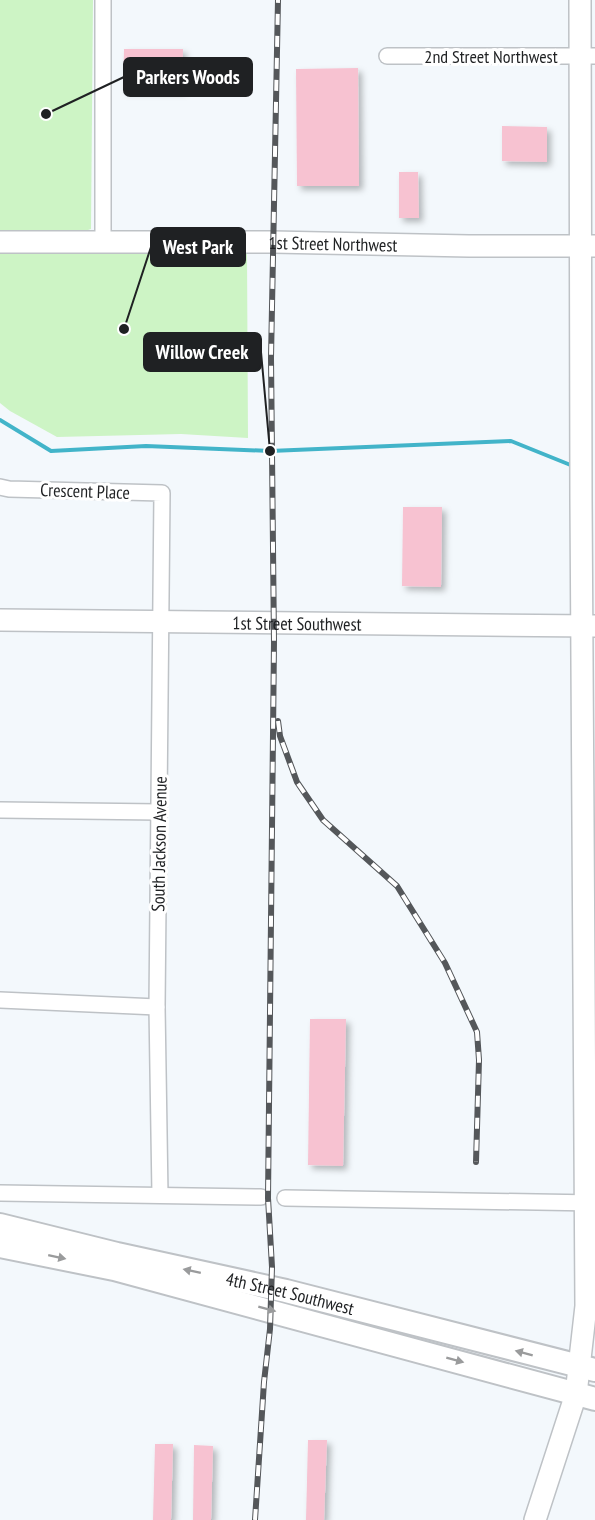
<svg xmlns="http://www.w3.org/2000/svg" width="595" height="1520" viewBox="0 0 595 1520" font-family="'PT Sans Narrow',sans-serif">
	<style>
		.green { fill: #cdf4c5 }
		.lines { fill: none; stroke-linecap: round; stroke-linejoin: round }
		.stream { stroke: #42b4c9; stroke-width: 4 }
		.building { fill: #f7c2d1; filter: url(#shadow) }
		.minor-casing { stroke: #bec2c6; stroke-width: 18 }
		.secondary-casing { stroke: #bec2c6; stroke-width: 24 }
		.primary-casing { stroke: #bec2c6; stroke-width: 26 }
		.minor { stroke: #fff; stroke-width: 15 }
		.secondary { stroke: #fff; stroke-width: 21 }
		.primary { stroke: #fff; stroke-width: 22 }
		.rail-casing { stroke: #54575a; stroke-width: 6 }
		.rail { stroke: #fff; stroke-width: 4; stroke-dasharray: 11; stroke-linecap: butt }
		.oneway { fill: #9a9b9c }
		.labels { text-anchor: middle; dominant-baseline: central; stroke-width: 6; stroke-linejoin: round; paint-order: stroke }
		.street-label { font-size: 18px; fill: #1f2123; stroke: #fff }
		.leader { fill: none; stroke: #1f2123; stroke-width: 2 }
		.callout-dot { fill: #1f2123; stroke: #fff; stroke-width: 2 }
		.callout { fill: #1f2123; stroke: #1f2123; stroke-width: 2 }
		.callout-label { font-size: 20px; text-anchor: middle; font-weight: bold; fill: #fff }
	</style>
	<defs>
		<filter id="shadow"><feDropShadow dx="4" dy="4" stdDeviation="3" flood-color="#0004"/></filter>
	</defs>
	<rect width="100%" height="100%" fill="#f3f8fc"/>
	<g class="green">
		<polygon points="0,0 93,0 91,229 82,232 0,230"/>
		<polygon points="247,253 248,438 181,434 57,437 10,411 0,403 0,254"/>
	</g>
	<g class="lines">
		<polyline class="stream" points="0,420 51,451 146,446 270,451 511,441 573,466"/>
	</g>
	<g class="building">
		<polygon points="124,49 183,49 182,90 123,90"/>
		<polygon points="358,68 359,186 297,186 296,69"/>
		<polygon points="502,126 547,127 547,162 502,161"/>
		<polygon points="399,172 418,172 419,218 399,218"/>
		<polygon points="403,507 442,507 441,587 402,586"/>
		<polygon points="310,1019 346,1019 343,1166 308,1165"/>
		<polygon points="308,1440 327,1440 324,1520 306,1520"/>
		<polygon points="155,1444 173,1444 171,1520 153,1520"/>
		<polygon points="194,1445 213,1446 211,1520 193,1520"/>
	</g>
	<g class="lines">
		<g class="minor-casing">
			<g id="minor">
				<polyline points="103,0 103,242"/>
				<polyline points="387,56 595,56"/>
				<polyline points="0,487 9,489 162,493 157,1007 160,1195"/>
				<polyline points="0,810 159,812"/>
				<polyline points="0,1000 157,1007"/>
				<polyline points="0,1193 261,1197"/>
				<polyline points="285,1198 595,1203"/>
			</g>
		</g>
		<g class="secondary-casing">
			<g id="secondary">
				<path id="s1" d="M 0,242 L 273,242 L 469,246 L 595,246"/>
				<path id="s2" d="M 0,620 L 594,626"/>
				<polyline points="535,1520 576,1394 586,1306 581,499 580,0"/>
			</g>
		</g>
		<g class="primary-casing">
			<g id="primary">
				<path id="s3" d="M 0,1225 L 117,1254 L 286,1291 L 595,1370"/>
				<polyline points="0,1246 114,1269 595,1399"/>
			</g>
		</g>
		<use href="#minor" class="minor"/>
		<use href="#secondary" class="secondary"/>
		<use href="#primary" class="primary"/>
		<g class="rail-casing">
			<g id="rail">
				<polyline points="278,721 280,736 297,782 323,820 397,886 445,963 477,1032 479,1060 476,1162"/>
				<polyline points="255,1520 264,1382 270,1329 272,1267 268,1198 274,642 271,358 278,0"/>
			</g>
		</g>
		<use href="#rail" class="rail"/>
	</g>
	<defs><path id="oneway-solid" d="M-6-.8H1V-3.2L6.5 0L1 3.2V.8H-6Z" transform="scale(1.5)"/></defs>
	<g class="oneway">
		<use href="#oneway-solid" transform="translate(57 1257) rotate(12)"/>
		<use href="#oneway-solid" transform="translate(192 1271) rotate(-168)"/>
		<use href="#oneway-solid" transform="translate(267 1309) rotate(15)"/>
		<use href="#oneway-solid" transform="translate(524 1353) rotate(-165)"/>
		<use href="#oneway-solid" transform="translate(455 1360) rotate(15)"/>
	</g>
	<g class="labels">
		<g class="street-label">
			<text x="491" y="56">2nd Street Northwest</text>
			<text stroke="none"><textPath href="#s1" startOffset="333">1st Street Northwest</textPath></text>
			<text transform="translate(85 491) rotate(2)">Crescent Place</text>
			<text stroke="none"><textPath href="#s2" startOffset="297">1st Street Southwest</textPath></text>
			<text transform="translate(159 844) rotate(-89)">South Jackson Avenue</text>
			<text stroke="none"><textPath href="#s3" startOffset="298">4th Street Southwest</textPath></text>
		</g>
	</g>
	<path class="leader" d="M46 114L124 77M124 329L151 247M270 451L261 352"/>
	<g class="callout-dot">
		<circle cx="46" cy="114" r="6"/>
		<circle cx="124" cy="329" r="6"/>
		<circle cx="270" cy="451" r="6"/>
	</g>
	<g class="callout">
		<rect x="124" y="58" width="128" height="38" rx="6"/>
		<rect x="151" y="228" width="94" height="38" rx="6"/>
		<rect x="144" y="333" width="117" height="38" rx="6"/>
	</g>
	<g class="callout-label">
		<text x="188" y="84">Parkers Woods</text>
		<text x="198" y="254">West Park</text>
		<text x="202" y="359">Willow Creek</text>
	</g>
</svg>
